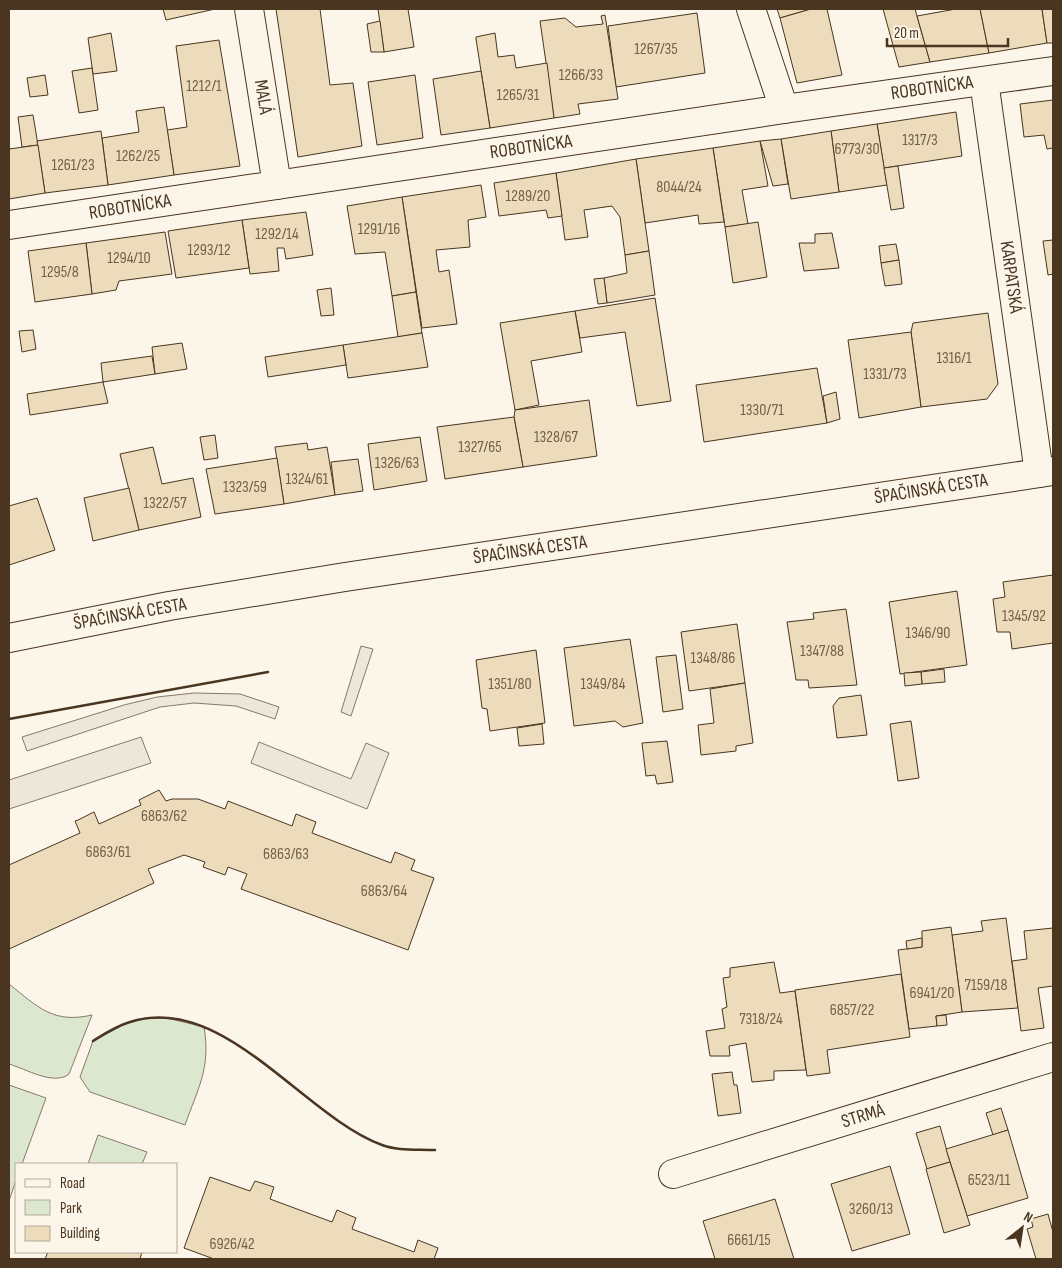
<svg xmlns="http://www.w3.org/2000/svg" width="1062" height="1268" viewBox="0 0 1062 1268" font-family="'Sofia Sans Condensed',sans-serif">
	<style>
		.green { fill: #dce7d0; stroke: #887966 }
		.parking { fill: #ede7d9; stroke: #887966 }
		.building { fill: #ecdcbc; stroke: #4a3520 }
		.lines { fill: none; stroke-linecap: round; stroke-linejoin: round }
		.minor-casing { stroke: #4a3520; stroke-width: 30 }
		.tertiary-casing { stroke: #4a3520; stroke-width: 30 }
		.minor { stroke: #fbf6e9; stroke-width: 28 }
		.tertiary { stroke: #fbf6e9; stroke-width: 28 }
		.wall { stroke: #4a3520; stroke-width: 2.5 }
		.labels { text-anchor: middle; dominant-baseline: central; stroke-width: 4; stroke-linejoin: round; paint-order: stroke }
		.number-label { font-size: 16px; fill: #725f47 }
		.street-label { font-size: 19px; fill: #4a3520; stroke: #fbf6e9 }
	</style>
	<rect width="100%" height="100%" fill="#fbf6e9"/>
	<g class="green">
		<path d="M 9,984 C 38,1007 53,1024 92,1015 L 69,1074 C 54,1086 26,1069 9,1064 Z"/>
		<path d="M 145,1018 L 167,1018 L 204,1027 C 211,1068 198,1088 185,1125 L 90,1092 L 80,1077 L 93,1041 L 129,1022 Z"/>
		<polygon points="9,1085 46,1098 22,1164 16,1164 16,1180 9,1201"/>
		<polygon points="98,1135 147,1152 142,1164 88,1164"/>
	</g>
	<g class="parking">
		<polygon points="361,646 373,649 351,716 341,712"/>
		<polygon points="194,693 240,694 279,707 275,719 236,706 194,703 160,707 27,751 22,737 124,705 157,697"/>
		<polygon points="141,737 151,763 9,809 9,780"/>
		<polygon points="259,742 351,779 366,743 389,753 367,809 251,763"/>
	</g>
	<g class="building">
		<polygon points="163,9 215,9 166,20"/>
		<polygon points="276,9 320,9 330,85 353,83 362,146 298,157"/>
		<polygon points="378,9 408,9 414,47 384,52"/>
		<polygon points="777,9 811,9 780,18"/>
		<polygon points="811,9 827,9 842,75 797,83 780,18"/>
		<polygon points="883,9 915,9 930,62 899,67"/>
		<polygon points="980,9 989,53 930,62 917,16 956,9"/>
		<polygon points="980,9 1042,9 1047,43 989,53"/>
		<polygon points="1042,9 1053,9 1053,43 1047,43"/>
		<polygon points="697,13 705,73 616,87 608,26"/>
		<polygon points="605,15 618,99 578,104 580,114 554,118 540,21 565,18 576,27 603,24 601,16"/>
		<polygon points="380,21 384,52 371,52 367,24"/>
		<polygon points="111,33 117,71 93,74 88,38"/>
		<polygon points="495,33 498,57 514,55 516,68 547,63 554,118 490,128 476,39 476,37"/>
		<polygon points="219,40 240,166 174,175 167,130 187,127 176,46"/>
		<polygon points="92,68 98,110 79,113 72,71"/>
		<polygon points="481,71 490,128 441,135 433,79"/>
		<polygon points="45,75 48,95 30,97 27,78"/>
		<polygon points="415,75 423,138 377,145 368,82"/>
		<polygon points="1053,100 1053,148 1047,149 1044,135 1024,137 1020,104"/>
		<polygon points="164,107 174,175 108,185 102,138 139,132 136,111"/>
		<polygon points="956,112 962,156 884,168 877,124"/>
		<polygon points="33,115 38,145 22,147 18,117"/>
		<polygon points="877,124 887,185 839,192 831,131"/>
		<polygon points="101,131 108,185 45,193 37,141"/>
		<polygon points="831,131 839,192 791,199 781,139"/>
		<polygon points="781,139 788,184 773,186 760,141"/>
		<polygon points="760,141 768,186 742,190 748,224 725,227 713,148"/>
		<polygon points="38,145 45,193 9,199 9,149"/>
		<polygon points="713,148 724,222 699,224 698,215 645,223 636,159"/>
		<polygon points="636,159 649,251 625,255 620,217 612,206 584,210 588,237 565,240 556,173"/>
		<polygon points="898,166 904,208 891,210 884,168"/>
		<polygon points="556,173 562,216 548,218 546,210 499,216 494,183"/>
		<polygon points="481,185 486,217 468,220 470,247 436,250 439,272 449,270 457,324 422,328 402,197"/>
		<polygon points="402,197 416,292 392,296 385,252 355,254 347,206"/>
		<polygon points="306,212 313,255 286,259 284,248 277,248 279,271 250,274 242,220"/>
		<polygon points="242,220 249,268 176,278 168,231"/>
		<polygon points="758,222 767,277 733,283 725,227"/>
		<polygon points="165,232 172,274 119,281 116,290 92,294 86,243"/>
		<polygon points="832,233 839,268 804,271 799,243 815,243 815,234"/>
		<polygon points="1053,240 1053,274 1048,275 1043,241"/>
		<polygon points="86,243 92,294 35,302 28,251"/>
		<polygon points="896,244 899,260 881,263 879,246"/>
		<polygon points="649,251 655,295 607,303 604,278 627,273 625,255"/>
		<polygon points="899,260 902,284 885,286 881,263"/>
		<polygon points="604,278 607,303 598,304 594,279"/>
		<polygon points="331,288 334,315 321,316 317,290"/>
		<polygon points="416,292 422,333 398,337 392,296"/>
		<polygon points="655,298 671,401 637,406 625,332 580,338 575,311"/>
		<polygon points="575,311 582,352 531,361 539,405 515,410 500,323"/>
		<polygon points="988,313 998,384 987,399 921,407 911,332 913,323"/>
		<polygon points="33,330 36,349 22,352 19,331"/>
		<polygon points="911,332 921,407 859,418 848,340"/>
		<polygon points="422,333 428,367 348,378 343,345"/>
		<polygon points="182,343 187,369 155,374 152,347"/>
		<polygon points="343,345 346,365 268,377 265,357"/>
		<polygon points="152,356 155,374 103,382 101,363"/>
		<polygon points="817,368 827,423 704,442 696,385"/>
		<polygon points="103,382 108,403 30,415 27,394"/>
		<polygon points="836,392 840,419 827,423 823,396"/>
		<polygon points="589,400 597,456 523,467 514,417 515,410"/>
		<polygon points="514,417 523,467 445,479 437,427"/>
		<polygon points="215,435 218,458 204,460 200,437"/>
		<polygon points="420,437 427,481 374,490 368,444"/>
		<polygon points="307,443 308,450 327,447 335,495 284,504 275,447"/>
		<polygon points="153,447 162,484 193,478 201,517 139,530 120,454"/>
		<polygon points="277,458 284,504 215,514 206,469"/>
		<polygon points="358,459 363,491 335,495 331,462"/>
		<polygon points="129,488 139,530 93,541 84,498"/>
		<polygon points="37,498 55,550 9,565 9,506"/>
		<polygon points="1053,575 1053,643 1012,649 1010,632 997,632 993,599 1005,597 1003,582"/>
		<polygon points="957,591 967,665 900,674 889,602"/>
		<polygon points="846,609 857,685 809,688 808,680 796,680 787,622 814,619 813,613"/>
		<polygon points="737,624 745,683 689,691 681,632"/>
		<polygon points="630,639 643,723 623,727 615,721 574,726 564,648"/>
		<polygon points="536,650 545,723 490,731 487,709 482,708 476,660"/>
		<polygon points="676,655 683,709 663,712 656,657"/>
		<polygon points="944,669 945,682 922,684 921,672"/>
		<polygon points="921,672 922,684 905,686 904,673"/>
		<polygon points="745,683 753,743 736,746 736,751 701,755 698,725 714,723 710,689"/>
		<polygon points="861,695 867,735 837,738 833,706 839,698"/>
		<polygon points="911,721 919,778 898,781 890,724"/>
		<polygon points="542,724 544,744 519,746 517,728"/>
		<polygon points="667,741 673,782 657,784 655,775 646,776 642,743"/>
		<polygon points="159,790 166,801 172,799 198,799 225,809 228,801 292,826 296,814 316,822 312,833 391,863 395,852 415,860 411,870 434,878 408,950 241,889 247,874 228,867 225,875 203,867 205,862 184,855 148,869 154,883 9,949 9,865 80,833 75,821 78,820 94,812 99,824 141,805 139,800"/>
		<polygon points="1006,918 1018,1008 962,1012 952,935 983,931 981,921"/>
		<polygon points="951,927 962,1012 936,1016 937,1026 909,1029 898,950 922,947 922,931"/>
		<polygon points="1053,928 1053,986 1038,988 1044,1028 1021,1031 1012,961 1027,959 1024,931"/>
		<polygon points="922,938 922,947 907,949 906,941"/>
		<polygon points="774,962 780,993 795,991 806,1070 774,1071 774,1080 752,1082 746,1043 729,1046 730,1056 710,1056 706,1031 725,1028 722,1009 727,1007 723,978 730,977 730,968"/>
		<polygon points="901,974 910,1037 827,1050 830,1073 807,1076 795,990"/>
		<polygon points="946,1015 947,1025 937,1026 936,1016"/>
		<polygon points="732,1072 734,1085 737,1085 741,1113 718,1116 712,1074"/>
		<polygon points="1001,1108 1008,1130 993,1135 986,1113"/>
		<polygon points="940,1126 950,1162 927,1169 916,1133"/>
		<polygon points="1008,1130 1028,1198 967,1216 946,1149"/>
		<polygon points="950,1162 970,1225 944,1233 926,1169"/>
		<polygon points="890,1166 910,1234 852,1251 831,1184"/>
		<polygon points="210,1177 250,1191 255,1181 274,1187 270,1199 332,1222 337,1210 356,1218 352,1229 414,1252 418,1240 438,1248 434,1259 214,1259 184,1248"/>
		<polygon points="775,1199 794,1259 715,1259 703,1221"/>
		<polygon points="1048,1214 1053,1232 1053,1259 1036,1259 1027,1229 1033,1227 1031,1219"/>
		<polygon points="48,1252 142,1252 140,1259 45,1259"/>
	</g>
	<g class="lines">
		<g class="minor-casing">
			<g id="minor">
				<polyline points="249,9 277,185"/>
				<polyline points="751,9 784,109"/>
				<polyline points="984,81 1039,473"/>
				<polyline points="9,225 784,109 1053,71"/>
				<polyline points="673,1174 1053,1057"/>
			</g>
		</g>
		<g class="tertiary-casing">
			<polyline id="tertiary" points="9,638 169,606 345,577 1053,471"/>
		</g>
		<use href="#minor" class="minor"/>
		<use href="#tertiary" class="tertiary"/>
		<g class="wall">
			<polyline points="9,719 268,672"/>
			<path d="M 93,1041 C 104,1034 116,1026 130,1022 C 223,992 303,1116 382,1145 C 397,1151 418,1149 435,1150"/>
		</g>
	</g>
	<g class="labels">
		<g class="number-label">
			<text x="656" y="49">1267/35</text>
			<text x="581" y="75">1266/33</text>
			<text x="204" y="86">1212/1</text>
			<text x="518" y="95">1265/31</text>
			<text x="920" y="140">1317/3</text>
			<text x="857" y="149">6773/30</text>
			<text x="138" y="156">1262/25</text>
			<text x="73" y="165">1261/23</text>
			<text x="679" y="187">8044/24</text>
			<text x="528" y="196">1289/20</text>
			<text x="379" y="229">1291/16</text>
			<text x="277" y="234">1292/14</text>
			<text x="209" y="250">1293/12</text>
			<text x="129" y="258">1294/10</text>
			<text x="60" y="272">1295/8</text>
			<text x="954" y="358">1316/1</text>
			<text x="885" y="374">1331/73</text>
			<text x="762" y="410">1330/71</text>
			<text x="556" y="437">1328/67</text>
			<text x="480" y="447">1327/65</text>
			<text x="397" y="463">1326/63</text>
			<text x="307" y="479">1324/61</text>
			<text x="245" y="487">1323/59</text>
			<text x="165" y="503">1322/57</text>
			<text x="1024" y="616">1345/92</text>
			<text x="928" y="633">1346/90</text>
			<text x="822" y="651">1347/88</text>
			<text x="713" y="658">1348/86</text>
			<text x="510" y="684">1351/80</text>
			<text x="603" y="684">1349/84</text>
			<text x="164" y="816">6863/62</text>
			<text x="108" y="852">6863/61</text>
			<text x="286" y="854">6863/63</text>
			<text x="384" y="891">6863/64</text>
			<text x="986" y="985">7159/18</text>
			<text x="932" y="993">6941/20</text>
			<text x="852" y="1010">6857/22</text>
			<text x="761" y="1019">7318/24</text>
			<text x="989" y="1180">6523/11</text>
			<text x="871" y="1209">3260/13</text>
			<text x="749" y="1240">6661/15</text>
			<text x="232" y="1244">6926/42</text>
		</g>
		<g class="street-label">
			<text transform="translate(932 88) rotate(-8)">ROBOTNÍCKA</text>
			<text transform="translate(263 97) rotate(81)">MALÁ</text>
			<text transform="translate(531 147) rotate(-8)">ROBOTNÍCKA</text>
			<text transform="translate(130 207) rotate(-9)">ROBOTNÍCKA</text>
			<text transform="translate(1011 277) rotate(82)">KARPATSKÁ</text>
			<text transform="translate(931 489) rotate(-9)">ŠPAČINSKÁ CESTA</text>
			<text transform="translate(530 550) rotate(-8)">ŠPAČINSKÁ CESTA</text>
			<text transform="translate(130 614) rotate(-10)">ŠPAČINSKÁ CESTA</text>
			<text transform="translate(863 1116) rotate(-17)">STRMÁ</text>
		</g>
	</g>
	<rect width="1062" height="1268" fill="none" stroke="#4a3520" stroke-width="20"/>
	<rect x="15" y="1163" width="162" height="90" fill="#fbf6e9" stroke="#b4a999"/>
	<rect x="25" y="1179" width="25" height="8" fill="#fbf6e9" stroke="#b4a999"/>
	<text x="60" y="1188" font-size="15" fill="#4a3520">Road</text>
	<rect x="25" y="1200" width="25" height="15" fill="#dce7d0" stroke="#b4a999"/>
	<text x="60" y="1213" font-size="15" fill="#4a3520">Park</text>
	<rect x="25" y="1226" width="25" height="15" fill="#ecdcbc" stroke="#b4a999"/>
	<text x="60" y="1238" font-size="15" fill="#4a3520">Building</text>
	<g transform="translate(1022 1228) rotate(30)" stroke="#fbf6e9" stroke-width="4" paint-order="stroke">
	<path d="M0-4L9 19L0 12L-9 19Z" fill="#4a3520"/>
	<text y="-8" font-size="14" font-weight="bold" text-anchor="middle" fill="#4a3520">N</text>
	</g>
	<path d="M887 38v8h121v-8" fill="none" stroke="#4a3520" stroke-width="2.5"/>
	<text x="894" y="38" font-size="15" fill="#4a3520" stroke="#fbf6e9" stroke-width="4" paint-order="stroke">20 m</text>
</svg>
